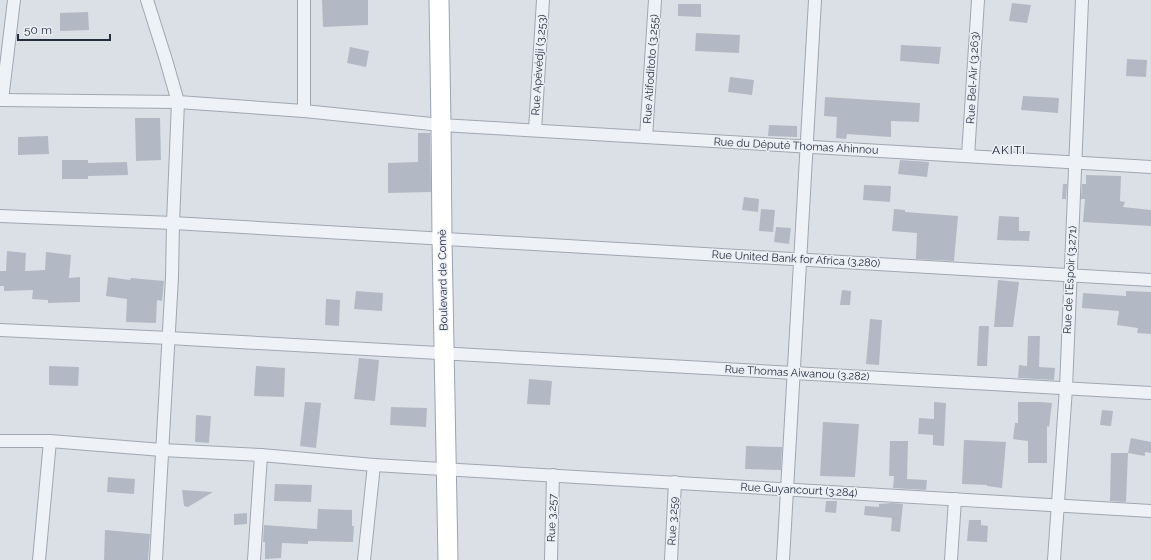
<svg xmlns="http://www.w3.org/2000/svg" width="1151" height="560" viewBox="0 0 1151 560" font-family="Raleway,sans-serif">
	<style>
		.building { fill: #b2b9c4 }
		.lines { fill: none; stroke-linecap: round; stroke-linejoin: round }
		.minor-casing { stroke: #a0a7b1; stroke-width: 14 }
		.primary-casing { stroke: #9aa4b4; stroke-width: 21 }
		.minor { stroke: #eef1f5; stroke-width: 12 }
		.primary { stroke: #fff; stroke-width: 19 }
		.labels { text-anchor: middle; dominant-baseline: central; stroke-width: 3; stroke-linejoin: round; paint-order: stroke }
		.street-label { font-size: 11px; fill: #242e3e; stroke: #ebeff5 }
		.neighbourhood-label { font-size: 12px; letter-spacing: 1px; fill: #171f2f; stroke: #ebeff5 }
	</style>
	<rect width="100%" height="100%" fill="#dbe0e7"/>
	<g class="building">
		<polygon points="322,0 368,0 368,25 323,27"/>
		<polygon points="1012,3 1031,5 1027,23 1009,21"/>
		<polygon points="678,4 701,4 701,17 678,16"/>
		<polygon points="88,12 89,30 60,31 60,13"/>
		<polygon points="696,33 740,35 739,53 695,51"/>
		<polygon points="901,45 941,47 939,64 900,61"/>
		<polygon points="350,47 369,51 366,67 347,63"/>
		<polygon points="1127,59 1147,60 1146,77 1126,76"/>
		<polygon points="730,77 754,80 752,95 728,92"/>
		<polygon points="1023,96 1059,98 1058,113 1021,110"/>
		<polygon points="825,97 920,103 919,122 891,121 891,137 847,134 846,139 836,138 837,117 824,116"/>
		<polygon points="135,118 160,118 161,160 136,161"/>
		<polygon points="769,125 797,126 797,137 768,136"/>
		<polygon points="418,133 430,133 431,192 388,193 388,163 418,162"/>
		<polygon points="48,136 49,154 18,155 18,137"/>
		<polygon points="62,160 88,160 88,163 127,162 128,175 88,176 88,179 62,179"/>
		<polygon points="900,160 929,162 927,177 898,174"/>
		<polygon points="1086,175 1121,176 1120,201 1125,202 1123,207 1151,210 1151,226 1083,222 1085,199 1081,199 1082,184 1086,184"/>
		<polygon points="1063,184 1067,184 1066,199 1062,199"/>
		<polygon points="864,185 891,186 890,202 863,200"/>
		<polygon points="744,197 759,199 758,212 742,210"/>
		<polygon points="761,209 775,210 773,232 759,231"/>
		<polygon points="894,209 905,210 905,212 958,216 954,261 916,259 917,233 892,231"/>
		<polygon points="999,216 1019,217 1019,231 1030,231 1029,241 997,240"/>
		<polygon points="776,227 791,228 789,244 774,242"/>
		<polygon points="7,251 26,253 25,271 45,270 46,252 71,255 69,278 80,277 80,302 48,303 48,300 32,299 33,290 4,291 4,286 0,286 0,271 6,271"/>
		<polygon points="108,277 130,280 131,278 164,281 162,301 157,300 156,323 126,322 127,299 106,296"/>
		<polygon points="998,280 1019,282 1013,327 994,327"/>
		<polygon points="842,290 851,291 850,305 840,305"/>
		<polygon points="356,291 383,293 382,311 354,309"/>
		<polygon points="1126,291 1151,292 1151,334 1137,333 1138,328 1117,325 1119,311 1082,308 1083,293 1126,296"/>
		<polygon points="326,299 340,300 339,326 325,325"/>
		<polygon points="870,319 882,320 879,365 866,364"/>
		<polygon points="979,326 989,326 987,366 977,366"/>
		<polygon points="1028,336 1040,336 1039,367 1055,368 1054,380 1018,378 1019,365 1027,366"/>
		<polygon points="359,358 379,360 375,401 354,399"/>
		<polygon points="49,366 79,367 78,386 49,385"/>
		<polygon points="256,366 285,368 284,397 254,396"/>
		<polygon points="529,379 552,381 550,405 527,404"/>
		<polygon points="305,402 321,403 316,448 300,446"/>
		<polygon points="934,402 946,403 944,446 933,445 933,435 918,434 919,418 934,419"/>
		<polygon points="1018,402 1041,402 1052,403 1049,427 1047,426 1047,463 1028,463 1028,441 1013,439 1015,423 1018,423"/>
		<polygon points="391,407 427,408 426,427 390,425"/>
		<polygon points="1102,410 1113,411 1111,426 1100,425"/>
		<polygon points="196,415 211,416 209,443 195,442"/>
		<polygon points="823,422 859,424 855,477 820,476"/>
		<polygon points="1131,438 1151,442 1151,453 1145,452 1145,456 1128,453"/>
		<polygon points="964,440 1006,442 1002,488 987,486 987,485 962,484"/>
		<polygon points="890,441 908,441 907,479 927,480 926,490 893,488 894,476 889,476"/>
		<polygon points="746,446 782,447 781,470 745,469"/>
		<polygon points="1111,453 1128,453 1126,502 1110,501"/>
		<polygon points="108,477 135,479 134,494 107,492"/>
		<polygon points="275,484 312,485 311,502 274,501"/>
		<polygon points="182,490 213,492 188,507 184,506"/>
		<polygon points="826,501 837,501 836,513 825,512"/>
		<polygon points="892,503 903,504 900,532 891,531 892,518 864,515 865,506 879,507 879,504"/>
		<polygon points="318,509 352,510 352,526 354,526 353,542 308,541 308,544 282,543 281,558 265,559 265,542 263,542 264,525 317,529"/>
		<polygon points="247,513 247,524 234,525 234,514"/>
		<polygon points="969,520 981,520 981,525 988,526 987,542 967,541"/>
		<polygon points="105,530 150,534 148,560 104,560"/>
	</g>
	<g class="lines">
		<g class="minor-casing">
			<g id="minor">
				<polyline points="147,0 166,60 178,102 173,223 172,277 156,560"/>
				<polyline points="304,0 304,111"/>
				<polyline points="0,100 178,102 304,111 441,125 1151,167"/>
				<polyline points="2,100 14,0"/>
				<polyline points="535,130 543,0"/>
				<polyline points="646,137 655,0"/>
				<polyline points="968,156 978,0"/>
				<polyline points="0,216 173,223 1151,280"/>
				<polyline points="0,330 169,338 1151,393"/>
				<polyline points="0,441 50,441 162,450 261,455 374,465 1151,511"/>
				<polyline points="39,560 50,441"/>
				<polyline points="254,560 261,455"/>
				<polyline points="364,560 374,465"/>
				<polyline points="551,560 553,475"/>
				<polyline points="671,560 675,482"/>
				<polyline points="783,560 815,0"/>
				<polyline points="951,560 955,499"/>
				<polyline points="1054,560 1066,388 1082,0"/>
			</g>
		</g>
		<g class="primary-casing">
			<polyline id="primary" points="439,0 441,125 442,239 448,560"/>
		</g>
		<use href="#minor" class="minor"/>
		<use href="#primary" class="primary"/>
	</g>
	<g class="labels">
		<g class="street-label">
			<text transform="translate(539 65) rotate(-86)">Rue Apévédji (3.253)</text>
			<text transform="translate(651 69) rotate(-86)">Rue Atifoditoto (3.255)</text>
			<text transform="translate(973 78) rotate(-87)">Rue Bel-Air (3.263)</text>
			<text transform="translate(796 146) rotate(3)">Rue du Député Thomas Ahinnou</text>
			<text transform="translate(796 259) rotate(3)">Rue United Bank for Africa (3.280)</text>
			<text transform="translate(443 280) rotate(-91)">Boulevard de Comè</text>
			<text transform="translate(1070 280) rotate(-87)">Rue de l'Espoir (3.271)</text>
			<text transform="translate(797 373) rotate(3)">Rue Thomas Aiwanou (3.282)</text>
			<text transform="translate(799 490) rotate(3)">Rue Guyancourt (3.284)</text>
			<text transform="translate(552 518) rotate(-88)">Rue 3.257</text>
			<text transform="translate(673 521) rotate(-87)">Rue 3.259</text>
		</g>
		<g class="neighbourhood-label">
			<text x="1009" y="150">AKITI</text>
		</g>
	</g>
	<path d="M18 34v6h92v-6" fill="none" stroke="#242e3e" stroke-width="2"/>
	<text x="24" y="34" font-size="12" fill="#242e3e" stroke="#ebeff5" stroke-width="3" paint-order="stroke">50 m</text>
</svg>
